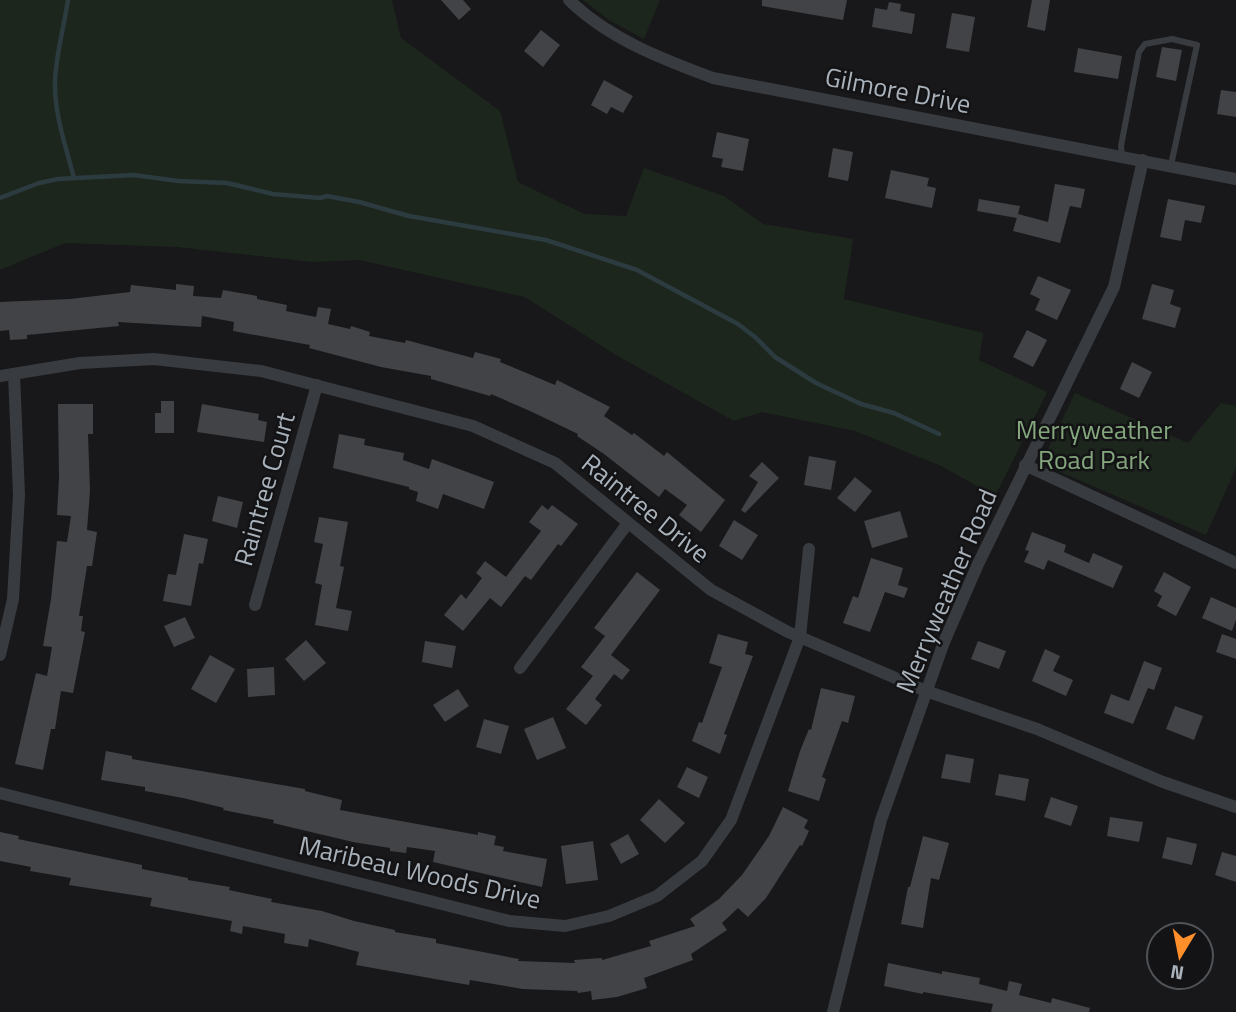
<svg xmlns="http://www.w3.org/2000/svg" width="1236" height="1012" viewBox="0 0 1236 1012" font-family="'Titillium Web',sans-serif">
	<style>
		.green { fill: #1d261d }
		.lines { fill: none; stroke-linecap: round; stroke-linejoin: round }
		.stream { stroke: #2c3b3f; stroke-width: 4.5 }
		.building { fill: #424347 }
		.lane { stroke: #383b3f; stroke-width: 6 }
		.street { stroke: #383b3f; stroke-width: 12 }
		.labels { text-anchor: middle; dominant-baseline: central; stroke-width: 5; stroke-linejoin: round; paint-order: stroke }
		.street-label { font-size: 26px; fill: #a9b2bb; stroke: #131315 }
		.park-label { font-size: 26px; fill: #84a77e; stroke: #131315 }
	</style>
	<rect width="100%" height="100%" fill="#18181a"/>
	<g class="green">
		<polygon points="0,0 392,0 401,38 500,111 518,182 584,214 626,216 644,168 724,196 763,224 853,239 844,299 983,333 979,360 1047,392 995,496 941,466 855,431 762,412 734,421 616,355 525,297 359,260 313,262 177,247 65,243 0,270"/>
		<polygon points="583,0 660,0 644,39 609,20"/>
		<polygon points="1075,393 1188,443 1221,403 1236,406 1236,468 1206,535 1051,468 1046,453"/>
	</g>
	<g class="lines">
		<g class="stream">
			<path d="M 68,0 C 64,27 56,54 55,81 C 54,114 66,147 74,178"/>
			<polyline points="0,198 39,183 58,179 134,175 178,181 227,183 273,194 320,198 327,196 359,202 409,216 546,240 637,270 738,324 755,337 775,357 816,383 861,404 894,413 939,434"/>
		</g>
	</g>
	<g class="building">
		<polygon points="441,0 463,0 471,9 459,20"/>
		<polygon points="762,0 847,0 843,20 762,6"/>
		<polygon points="1032,0 1050,0 1045,31 1027,27"/>
		<polygon points="889,2 901,4 900,11 915,14 912,34 872,27 875,8 887,10"/>
		<polygon points="952,13 975,17 969,52 946,48"/>
		<polygon points="541,30 560,45 543,67 524,51"/>
		<polygon points="1162,47 1182,50 1176,81 1156,77"/>
		<polygon points="1078,48 1122,56 1118,79 1074,72"/>
		<polygon points="604,80 633,96 623,113 611,107 607,114 591,105"/>
		<polygon points="1221,90 1236,92 1236,117 1217,114"/>
		<polygon points="717,132 749,139 743,171 721,167 723,159 712,157"/>
		<polygon points="833,148 853,152 848,181 828,177"/>
		<polygon points="891,170 929,178 927,186 936,188 932,208 885,198"/>
		<polygon points="1055,184 1085,189 1081,208 1070,206 1060,243 1013,231 1018,214 1048,222"/>
		<polygon points="979,199 1020,206 1017,218 977,211"/>
		<polygon points="1168,199 1205,206 1201,223 1185,220 1181,241 1160,237"/>
		<polygon points="1038,276 1071,290 1057,320 1035,310 1040,299 1030,294"/>
		<polygon points="176,284 194,286 193,296 221,298 223,290 257,296 257,299 287,305 286,311 316,317 318,307 331,309 328,324 350,329 351,326 370,332 369,336 405,343 406,340 473,358 475,352 501,359 500,362 555,385 557,380 610,407 604,416 632,435 634,433 664,456 667,452 725,500 701,532 679,515 687,505 665,489 659,497 604,454 577,436 578,434 530,411 491,394 490,396 431,379 431,376 381,367 309,348 310,345 233,331 234,322 202,316 201,327 118,322 119,326 27,335 27,339 10,340 9,330 0,331 0,302 70,299 130,292 131,285 176,290"/>
		<polygon points="1152,284 1174,290 1170,304 1181,308 1175,328 1142,319"/>
		<polygon points="1027,330 1047,340 1033,367 1013,357"/>
		<polygon points="1132,362 1152,372 1139,398 1120,389"/>
		<polygon points="161,401 174,401 174,433 155,433 155,413 161,413"/>
		<polygon points="58,404 93,404 93,434 88,434 90,491 87,530 97,532 92,566 87,566 79,616 83,616 81,631 85,632 73,693 61,691 55,729 51,729 43,770 15,764 36,673 47,676 52,647 43,646 51,599 57,541 67,542 71,516 57,515 59,478"/>
		<polygon points="202,404 259,414 258,420 267,422 264,442 197,432"/>
		<polygon points="339,434 365,439 364,445 404,453 403,460 429,469 432,459 494,482 484,509 443,494 438,509 416,501 418,492 409,489 409,487 333,468"/>
		<polygon points="809,456 836,461 831,490 804,485"/>
		<polygon points="762,462 779,478 745,513 741,510 758,482 749,476"/>
		<polygon points="855,477 872,491 855,512 837,498"/>
		<polygon points="218,496 243,502 237,528 212,521"/>
		<polygon points="542,505 548,510 552,505 578,524 561,546 558,544 531,580 525,576 501,607 490,598 463,631 444,615 461,594 466,599 482,578 476,573 485,561 506,577 541,531 529,522"/>
		<polygon points="900,511 908,537 872,548 864,521"/>
		<polygon points="319,517 348,522 340,566 344,567 336,608 352,611 348,631 315,625 322,585 315,583 323,544 314,542"/>
		<polygon points="734,520 758,535 742,560 719,546"/>
		<polygon points="1032,532 1066,545 1064,552 1089,563 1093,553 1123,566 1113,588 1048,560 1044,570 1024,562 1029,551 1025,550"/>
		<polygon points="184,534 208,539 203,564 199,563 191,606 163,601 168,574 176,575"/>
		<polygon points="871,558 903,568 898,585 908,588 904,598 885,592 870,632 843,623 853,596 858,598"/>
		<polygon points="637,572 660,590 611,655 630,670 622,680 614,674 595,699 602,705 586,725 566,709 593,676 581,667 605,636 594,628"/>
		<polygon points="1164,572 1191,587 1176,616 1157,606 1162,596 1154,591"/>
		<polygon points="1211,597 1236,608 1236,620 1232,631 1202,618"/>
		<polygon points="185,617 195,638 174,647 164,626"/>
		<polygon points="718,634 748,642 745,654 753,656 724,734 727,735 720,754 692,741 699,722 702,723 722,667 709,663"/>
		<polygon points="1222,634 1236,639 1236,659 1216,652"/>
		<polygon points="306,640 326,663 304,681 285,659"/>
		<polygon points="425,641 456,646 452,668 422,662"/>
		<polygon points="978,641 1006,651 999,669 971,659"/>
		<polygon points="1045,649 1060,656 1053,671 1073,680 1066,696 1032,681"/>
		<polygon points="210,655 235,669 216,703 191,689"/>
		<polygon points="1144,661 1162,668 1154,690 1148,688 1133,724 1104,713 1111,694 1129,701"/>
		<polygon points="274,667 275,695 248,697 247,669"/>
		<polygon points="821,688 855,696 848,723 842,721 822,777 826,779 819,801 788,791 800,751 809,729 811,730"/>
		<polygon points="458,689 469,706 445,722 433,705"/>
		<polygon points="1175,706 1203,716 1194,740 1166,729"/>
		<polygon points="553,717 566,748 537,760 524,729"/>
		<polygon points="484,719 509,726 501,754 476,747"/>
		<polygon points="106,751 132,756 132,759 305,789 305,791 342,800 340,810 478,835 478,832 496,836 494,845 504,847 503,851 547,859 542,887 433,862 435,851 407,847 406,853 390,851 390,848 353,842 273,823 274,820 223,810 224,808 183,798 145,791 145,787 101,780"/>
		<polygon points="946,754 974,759 970,783 941,778"/>
		<polygon points="687,767 708,777 699,798 677,787"/>
		<polygon points="999,774 1029,779 1025,801 995,795"/>
		<polygon points="1051,797 1078,806 1071,826 1044,817"/>
		<polygon points="659,799 685,823 665,843 640,820"/>
		<polygon points="783,807 808,820 804,828 809,831 802,846 800,845 766,898 748,917 738,908 722,923 727,930 691,954 693,960 644,978 647,988 617,997 592,1000 591,991 578,993 577,991 523,989 470,980 469,985 356,965 359,952 309,939 308,947 284,943 285,934 243,926 242,934 230,931 232,921 150,906 152,898 69,885 71,878 30,871 31,867 0,861 0,832 19,836 18,839 142,865 142,869 188,878 188,880 230,887 229,890 272,899 271,902 322,911 354,921 395,930 395,932 436,939 436,943 519,959 518,961 575,963 574,960 602,958 602,960 651,946 649,941 695,926 690,919 719,899 742,875 769,836"/>
		<polygon points="1110,817 1143,822 1139,842 1107,836"/>
		<polygon points="628,834 639,854 621,864 610,844"/>
		<polygon points="923,836 949,843 939,880 931,878 923,928 901,924 908,887 910,887"/>
		<polygon points="1167,837 1197,844 1192,865 1162,858"/>
		<polygon points="593,841 598,880 566,884 561,846"/>
		<polygon points="1222,852 1236,856 1236,882 1215,875"/>
		<polygon points="888,963 942,974 942,971 980,978 979,984 1007,991 1009,981 1022,984 1019,995 1051,1003 1052,998 1090,1008 1089,1012 991,1012 993,1004 923,992 923,994 884,986"/>
	</g>
	<g class="lines">
		<polyline class="lane" points="1122,156 1121,146 1139,52 1145,44 1172,39 1197,45 1171,165"/>
		<g class="street">
			<path d="M 569,0 C 609,39 662,59 713,78 L 1236,179"/>
			<polyline points="0,376 80,363 154,359 261,371 473,426 555,463 711,590 788,632 926,691 1037,729 1163,782 1236,807"/>
			<polyline points="1025,465 1236,563"/>
			<polyline points="255,605 317,385"/>
			<polyline points="0,655 13,599 19,495 14,374"/>
			<polyline points="520,668 628,523"/>
			<polyline points="0,793 509,921 565,926 609,916 657,896 702,861 731,820 800,637 809,549"/>
			<polyline points="833,1012 881,820 944,642 978,564 1114,287 1143,160"/>
		</g>
	</g>
	<g class="labels">
		<g class="street-label">
			<text transform="translate(898 90) rotate(11)">Gilmore Drive</text>
			<text transform="translate(264 489) rotate(-74)">Raintree Court</text>
			<text transform="translate(646 508) rotate(39)">Raintree Drive</text>
			<text transform="translate(946 591) rotate(-67)">Merryweather Road</text>
			<text transform="translate(420 872) rotate(13)">Maribeau Woods Drive</text>
		</g>
		<g class="park-label">
			<text x="1094" y="429">Merryweather<tspan x="1094" dy="30">Road Park</tspan></text>
		</g>
	</g>
	<g transform="translate(1180 956) rotate(190)"><circle r="33" fill="#131315" stroke="#4f5357" stroke-width="2"/>
	<path d="M0-5L12 26L0 18L-12 26Z" fill="#ff8f2b"/>
	<text y="-10" font-size="19" font-weight="bold" text-anchor="middle" fill="#a9b2bb">N</text>
	</g>
</svg>
